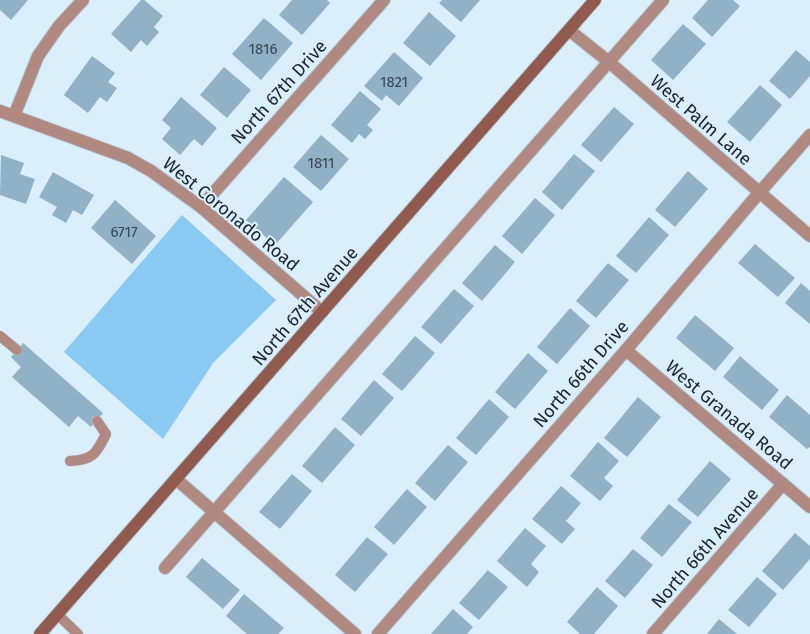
<svg xmlns="http://www.w3.org/2000/svg" width="810" height="634" viewBox="0 0 810 634" font-family="'Fira Sans',sans-serif">
	<style>
		.green { fill: #8ac9f1 }
		.building { fill: #91b1c6 }
		.lines { fill: none; stroke-linecap: round; stroke-linejoin: round }
		.service-casing { stroke: #b7cad6; stroke-width: 11 }
		.minor-casing { stroke: #b7cad6; stroke-width: 14 }
		.secondary-casing { stroke: #b7cad6; stroke-width: 14 }
		.service { stroke: #b08981; stroke-width: 10 }
		.minor { stroke: #b08981; stroke-width: 12 }
		.secondary { stroke: #915a4f; stroke-width: 12 }
		.labels { text-anchor: middle; dominant-baseline: central; stroke-width: 4; stroke-linejoin: round; paint-order: stroke }
		.number-label { font-size: 15px; fill: #374853 }
		.street-label { font-size: 18px; fill: #19252d; stroke: #daeefb }
	</style>
	<rect width="100%" height="100%" fill="#daeefb"/>
	<polygon class="green" points="182,215 276,300 213,363 163,439 64,352"/>
	<g class="building">
		<polygon points="0,0 28,0 11,20 0,10"/>
		<polygon points="141,0 144,0 163,16 154,27 159,32 147,46 141,40 131,52 111,34"/>
		<polygon points="292,0 327,0 330,3 302,35 279,15"/>
		<polygon points="442,0 480,0 461,22 439,3"/>
		<polygon points="708,0 733,0 740,6 712,37 692,18"/>
		<polygon points="429,12 456,36 430,66 403,43"/>
		<polygon points="264,18 293,43 261,80 232,54"/>
		<polygon points="683,24 706,44 673,80 651,60"/>
		<polygon points="796,50 810,62 810,76 790,99 769,81"/>
		<polygon points="394,52 423,78 399,106 386,95 382,101 364,86"/>
		<polygon points="92,56 115,73 108,82 117,88 107,102 100,97 88,113 64,95"/>
		<polygon points="224,67 251,90 227,118 200,95"/>
		<polygon points="760,85 782,105 750,142 727,122"/>
		<polygon points="360,91 381,109 367,125 373,130 365,139 359,134 352,143 331,125"/>
		<polygon points="181,97 217,128 202,146 194,139 180,155 162,139 171,128 162,120"/>
		<polygon points="614,107 634,124 601,162 581,145"/>
		<polygon points="321,135 349,159 321,191 293,167"/>
		<polygon points="574,154 595,171 562,210 542,192"/>
		<polygon points="1,155 24,163 20,174 35,179 26,204 0,195"/>
		<polygon points="688,171 708,189 675,227 655,210"/>
		<polygon points="53,172 94,195 82,215 73,210 66,223 52,215 57,207 39,197"/>
		<polygon points="284,177 313,202 275,245 246,220"/>
		<polygon points="535,198 555,215 522,254 502,236"/>
		<polygon points="115,200 156,236 132,264 91,228"/>
		<polygon points="649,217 669,235 636,273 616,256"/>
		<polygon points="755,244 795,278 778,297 738,263"/>
		<polygon points="495,245 515,262 482,301 462,283"/>
		<polygon points="608,263 629,280 596,318 576,301"/>
		<polygon points="801,283 810,291 810,324 785,303"/>
		<polygon points="454,289 474,306 441,344 421,327"/>
		<polygon points="570,308 590,326 557,364 537,347"/>
		<polygon points="695,315 734,348 715,371 676,338"/>
		<polygon points="415,336 435,353 402,391 382,374"/>
		<polygon points="23,343 103,413 91,427 78,416 69,427 12,377 21,367 11,357"/>
		<polygon points="528,353 548,371 515,409 495,392"/>
		<polygon points="740,356 779,390 762,410 723,377"/>
		<polygon points="374,380 394,398 361,436 341,419"/>
		<polygon points="787,395 810,415 810,447 807,449 769,417"/>
		<polygon points="638,397 661,417 627,457 604,438"/>
		<polygon points="489,399 509,417 476,455 456,438"/>
		<polygon points="335,427 355,445 322,483 302,466"/>
		<polygon points="598,442 619,461 604,478 613,486 600,501 570,476"/>
		<polygon points="448,445 468,462 435,501 415,483"/>
		<polygon points="710,461 731,479 698,517 677,500"/>
		<polygon points="292,474 312,491 280,529 259,512"/>
		<polygon points="561,486 581,503 566,521 575,529 562,544 532,519"/>
		<polygon points="407,489 427,507 394,545 374,527"/>
		<polygon points="669,504 692,522 662,557 640,538"/>
		<polygon points="525,528 546,546 531,564 539,572 527,587 497,561"/>
		<polygon points="795,533 810,546 810,559 783,590 762,571"/>
		<polygon points="367,537 388,554 355,592 335,575"/>
		<polygon points="633,549 653,565 625,598 605,581"/>
		<polygon points="202,558 240,590 223,609 186,577"/>
		<polygon points="488,570 508,587 479,620 459,603"/>
		<polygon points="757,577 777,594 749,627 728,610"/>
		<polygon points="597,587 618,606 594,634 580,634 567,622"/>
		<polygon points="244,594 284,628 278,634 247,634 226,616"/>
		<polygon points="453,609 473,627 467,634 431,634"/>
		<polygon points="719,619 737,634 707,634"/>
	</g>
	<g class="lines">
		<g class="service-casing">
			<g id="service">
				<polyline points="0,336 17,350"/>
				<path d="M 70,461 C 93,460 96,454 106,434 L 97,421"/>
				<polyline points="57,614 78,634"/>
			</g>
		</g>
		<g class="minor-casing">
			<g id="minor">
				<polyline points="569,30 609,62 810,236"/>
				<polyline points="0,111 128,158 151,171 201,207 322,312"/>
				<polyline points="14,116 38,56 59,26 83,0"/>
				<polyline points="201,207 384,0"/>
				<polyline points="626,350 810,507"/>
				<polyline points="176,479 355,634"/>
				<polyline points="165,568 663,0"/>
				<polyline points="378,634 626,350 759,193 810,135"/>
				<polyline points="653,634 783,484"/>
			</g>
		</g>
		<g class="secondary-casing">
			<polyline id="secondary" points="40,634 595,0"/>
		</g>
		<use href="#service" class="service"/>
		<use href="#minor" class="minor"/>
		<use href="#secondary" class="secondary"/>
	</g>
	<g class="labels">
		<g class="number-label">
			<text x="263" y="49">1816</text>
			<text x="394" y="82">1821</text>
			<text x="321" y="163">1811</text>
			<text x="124" y="232">6717</text>
		</g>
		<g class="street-label">
			<text transform="translate(279 92) rotate(-48)">North 67th Drive</text>
			<text transform="translate(701 120) rotate(41)">West Palm Lane</text>
			<text transform="translate(231 214) rotate(39)">West Coronado Road</text>
			<text transform="translate(305 306) rotate(-49)">North 67th Avenue</text>
			<text transform="translate(581 374) rotate(-49)">North 66th Drive</text>
			<text transform="translate(729 415) rotate(40)">West Granada Road</text>
			<text transform="translate(705 548) rotate(-49)">North 66th Avenue</text>
		</g>
	</g>
</svg>
